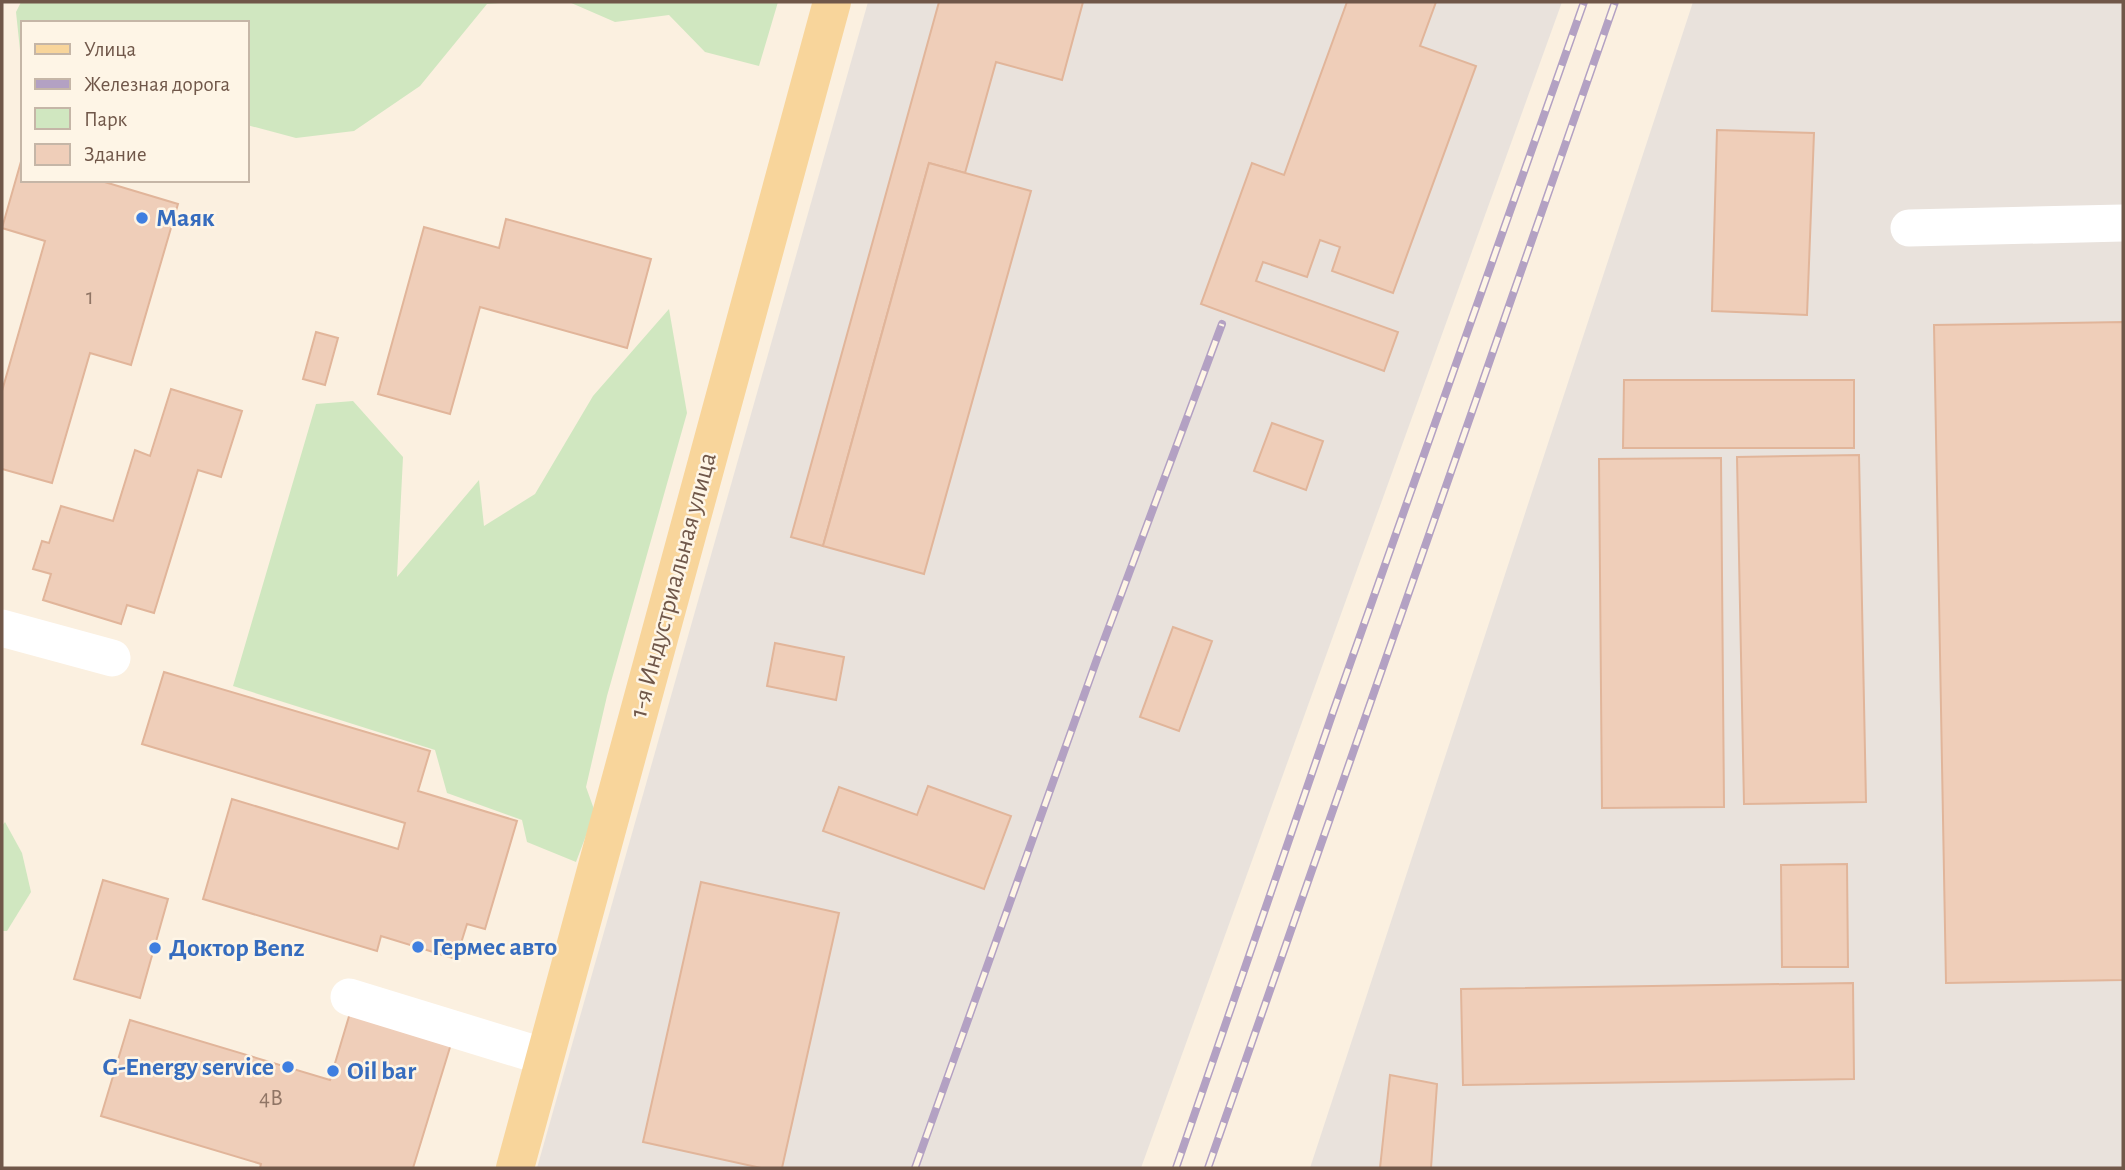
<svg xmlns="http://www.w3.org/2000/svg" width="2125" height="1170" viewBox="0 0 2125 1170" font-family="'Alegreya Sans',sans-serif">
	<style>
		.industrial { fill: #e9e2dc }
		.green { fill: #d0e7c0 }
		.building { fill: #efceb9; stroke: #e1b59a; stroke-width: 2 }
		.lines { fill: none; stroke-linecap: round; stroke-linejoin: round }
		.minor { stroke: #fff; stroke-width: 37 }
		.major { stroke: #f8d59b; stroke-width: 38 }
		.rail-casing { stroke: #b3a1c3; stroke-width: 8 }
		.rail { stroke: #fef5e6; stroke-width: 5; stroke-dasharray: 16; stroke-linecap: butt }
		.shop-dot { fill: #3f7fe0; stroke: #fef5e6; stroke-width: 2.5 }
		.labels { text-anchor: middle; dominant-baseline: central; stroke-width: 5; stroke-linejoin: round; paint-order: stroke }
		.number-label { font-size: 23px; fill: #907565 }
		.shop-label { font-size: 26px; font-weight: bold; fill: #366cbe; stroke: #fef5e6; text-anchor: start }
		.street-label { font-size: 26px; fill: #705749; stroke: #fef5e6 }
	</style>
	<rect width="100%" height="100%" fill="#fbf0e0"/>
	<g class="industrial">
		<polygon points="868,2 1562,2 1141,1168 537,1168"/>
		<polygon points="1693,2 2123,2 2123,1168 1310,1168"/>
	</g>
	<g class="green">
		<polygon points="21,2 514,2 487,4 420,86 354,131 296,138 247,125 247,23 23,23 23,52 20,50 16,12"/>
		<polygon points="569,2 778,2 759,66 705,52 669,15 615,22"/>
		<polygon points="669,309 687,413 607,696 586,787 595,812 576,862 527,842 522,820 447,793 435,750 233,686 316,404 353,401 403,457 397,577 479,480 484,526 535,494 593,396"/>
		<polygon points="5,822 22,853 31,892 7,931 2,931 2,826"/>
	</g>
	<g class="building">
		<polygon points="939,2 1083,2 1062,80 996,62 965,173 929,163 823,546 791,537"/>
		<polygon points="1347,2 1436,2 1420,46 1476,66 1393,293 1332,271 1340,247 1320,240 1307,277 1263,262 1256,281 1398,332 1384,371 1201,304 1252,163 1284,175"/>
		<polygon points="1717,130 1814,133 1807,315 1712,311"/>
		<polygon points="22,158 23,180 98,180 178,204 131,365 90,353 52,483 2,469 2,391 45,241 2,228"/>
		<polygon points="929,163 1031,191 924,574 823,546"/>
		<polygon points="506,219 651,259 627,348 480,307 450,414 378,394 424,227 499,248"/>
		<polygon points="2123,322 2123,980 1946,983 1934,325"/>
		<polygon points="316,332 338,338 325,385 303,379"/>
		<polygon points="1624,380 1854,380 1854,448 1623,448"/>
		<polygon points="171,389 242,411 221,477 198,470 154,613 127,605 121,624 43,600 51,574 33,569 42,541 49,543 61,506 113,521 135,450 150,456"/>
		<polygon points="1272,423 1323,441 1306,490 1254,471"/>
		<polygon points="1859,455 1866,802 1744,804 1737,457"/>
		<polygon points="1721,458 1724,807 1602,808 1599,459"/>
		<polygon points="1173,627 1212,641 1179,731 1140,717"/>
		<polygon points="775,643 844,657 836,700 767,686"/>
		<polygon points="164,672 430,751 418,791 517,821 485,929 467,924 456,959 381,936 377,951 203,899 232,799 398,849 405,823 142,744"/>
		<polygon points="928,786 1011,816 984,889 823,831 839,787 917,815"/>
		<polygon points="1847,864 1848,967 1782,967 1781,865"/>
		<polygon points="103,880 168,899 140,998 74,979"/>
		<polygon points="701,882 839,913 782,1168 761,1168 643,1142"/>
		<polygon points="1853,983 1854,1079 1463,1085 1461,989"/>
		<polygon points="350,1013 451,1044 413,1168 260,1168 261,1164 101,1116 130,1020 330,1080"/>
		<polygon points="1390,1075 1437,1084 1431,1168 1380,1168"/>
	</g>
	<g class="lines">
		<g class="minor">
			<polyline points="1909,228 2123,223"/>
			<polyline points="2,628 112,658"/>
			<polyline points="349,997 545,1057"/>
		</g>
		<polyline class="major" points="515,1168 832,2"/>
		<g class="rail-casing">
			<g id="rail">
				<polyline points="915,1168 1097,659 1222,324"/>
				<polyline points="1176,1168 1333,712 1584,2"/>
				<polyline points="1208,1168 1615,2"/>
			</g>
		</g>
		<use href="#rail" class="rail"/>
	</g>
	<g class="shop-dot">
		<circle cx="142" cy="218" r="7"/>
		<circle cx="418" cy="947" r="7"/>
		<circle cx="155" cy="948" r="7"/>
		<circle cx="288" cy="1067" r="7"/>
		<circle cx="333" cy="1071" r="7"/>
	</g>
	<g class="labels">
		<g class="number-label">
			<text x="90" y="297">1</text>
			<text x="271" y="1098">4В</text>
		</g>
		<g class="shop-label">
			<text x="156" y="218">Маяк</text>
			<text x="432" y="947">Гермес авто</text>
			<text x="169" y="948">Доктор Benz</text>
			<text x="274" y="1067" text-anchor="end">G-Energy service</text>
			<text x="347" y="1071">Oil bar</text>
		</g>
		<g class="street-label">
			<text transform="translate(673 585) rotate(-75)">1-я Индустриальная улица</text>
		</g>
	</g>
	<rect width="2125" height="1170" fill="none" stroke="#705749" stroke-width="7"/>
	<rect x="21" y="21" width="228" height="161" fill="#fef5e6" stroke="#c5b6a7" stroke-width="2"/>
	<rect x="35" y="44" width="35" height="10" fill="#f8d59b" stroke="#c5b6a7" stroke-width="2"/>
	<text x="84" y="56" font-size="21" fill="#705749">Улица</text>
	<rect x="35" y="79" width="35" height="10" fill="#b3a1c3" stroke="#c5b6a7" stroke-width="2"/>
	<text x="84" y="91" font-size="21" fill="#705749">Железная дорога</text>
	<rect x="35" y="108" width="35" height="21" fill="#d0e7c0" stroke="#c5b6a7" stroke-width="2"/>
	<text x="84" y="126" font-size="21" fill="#705749">Парк</text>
	<rect x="35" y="144" width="35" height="21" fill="#efceb9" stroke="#c5b6a7" stroke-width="2"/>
	<text x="84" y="161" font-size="21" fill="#705749">Здание</text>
</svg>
